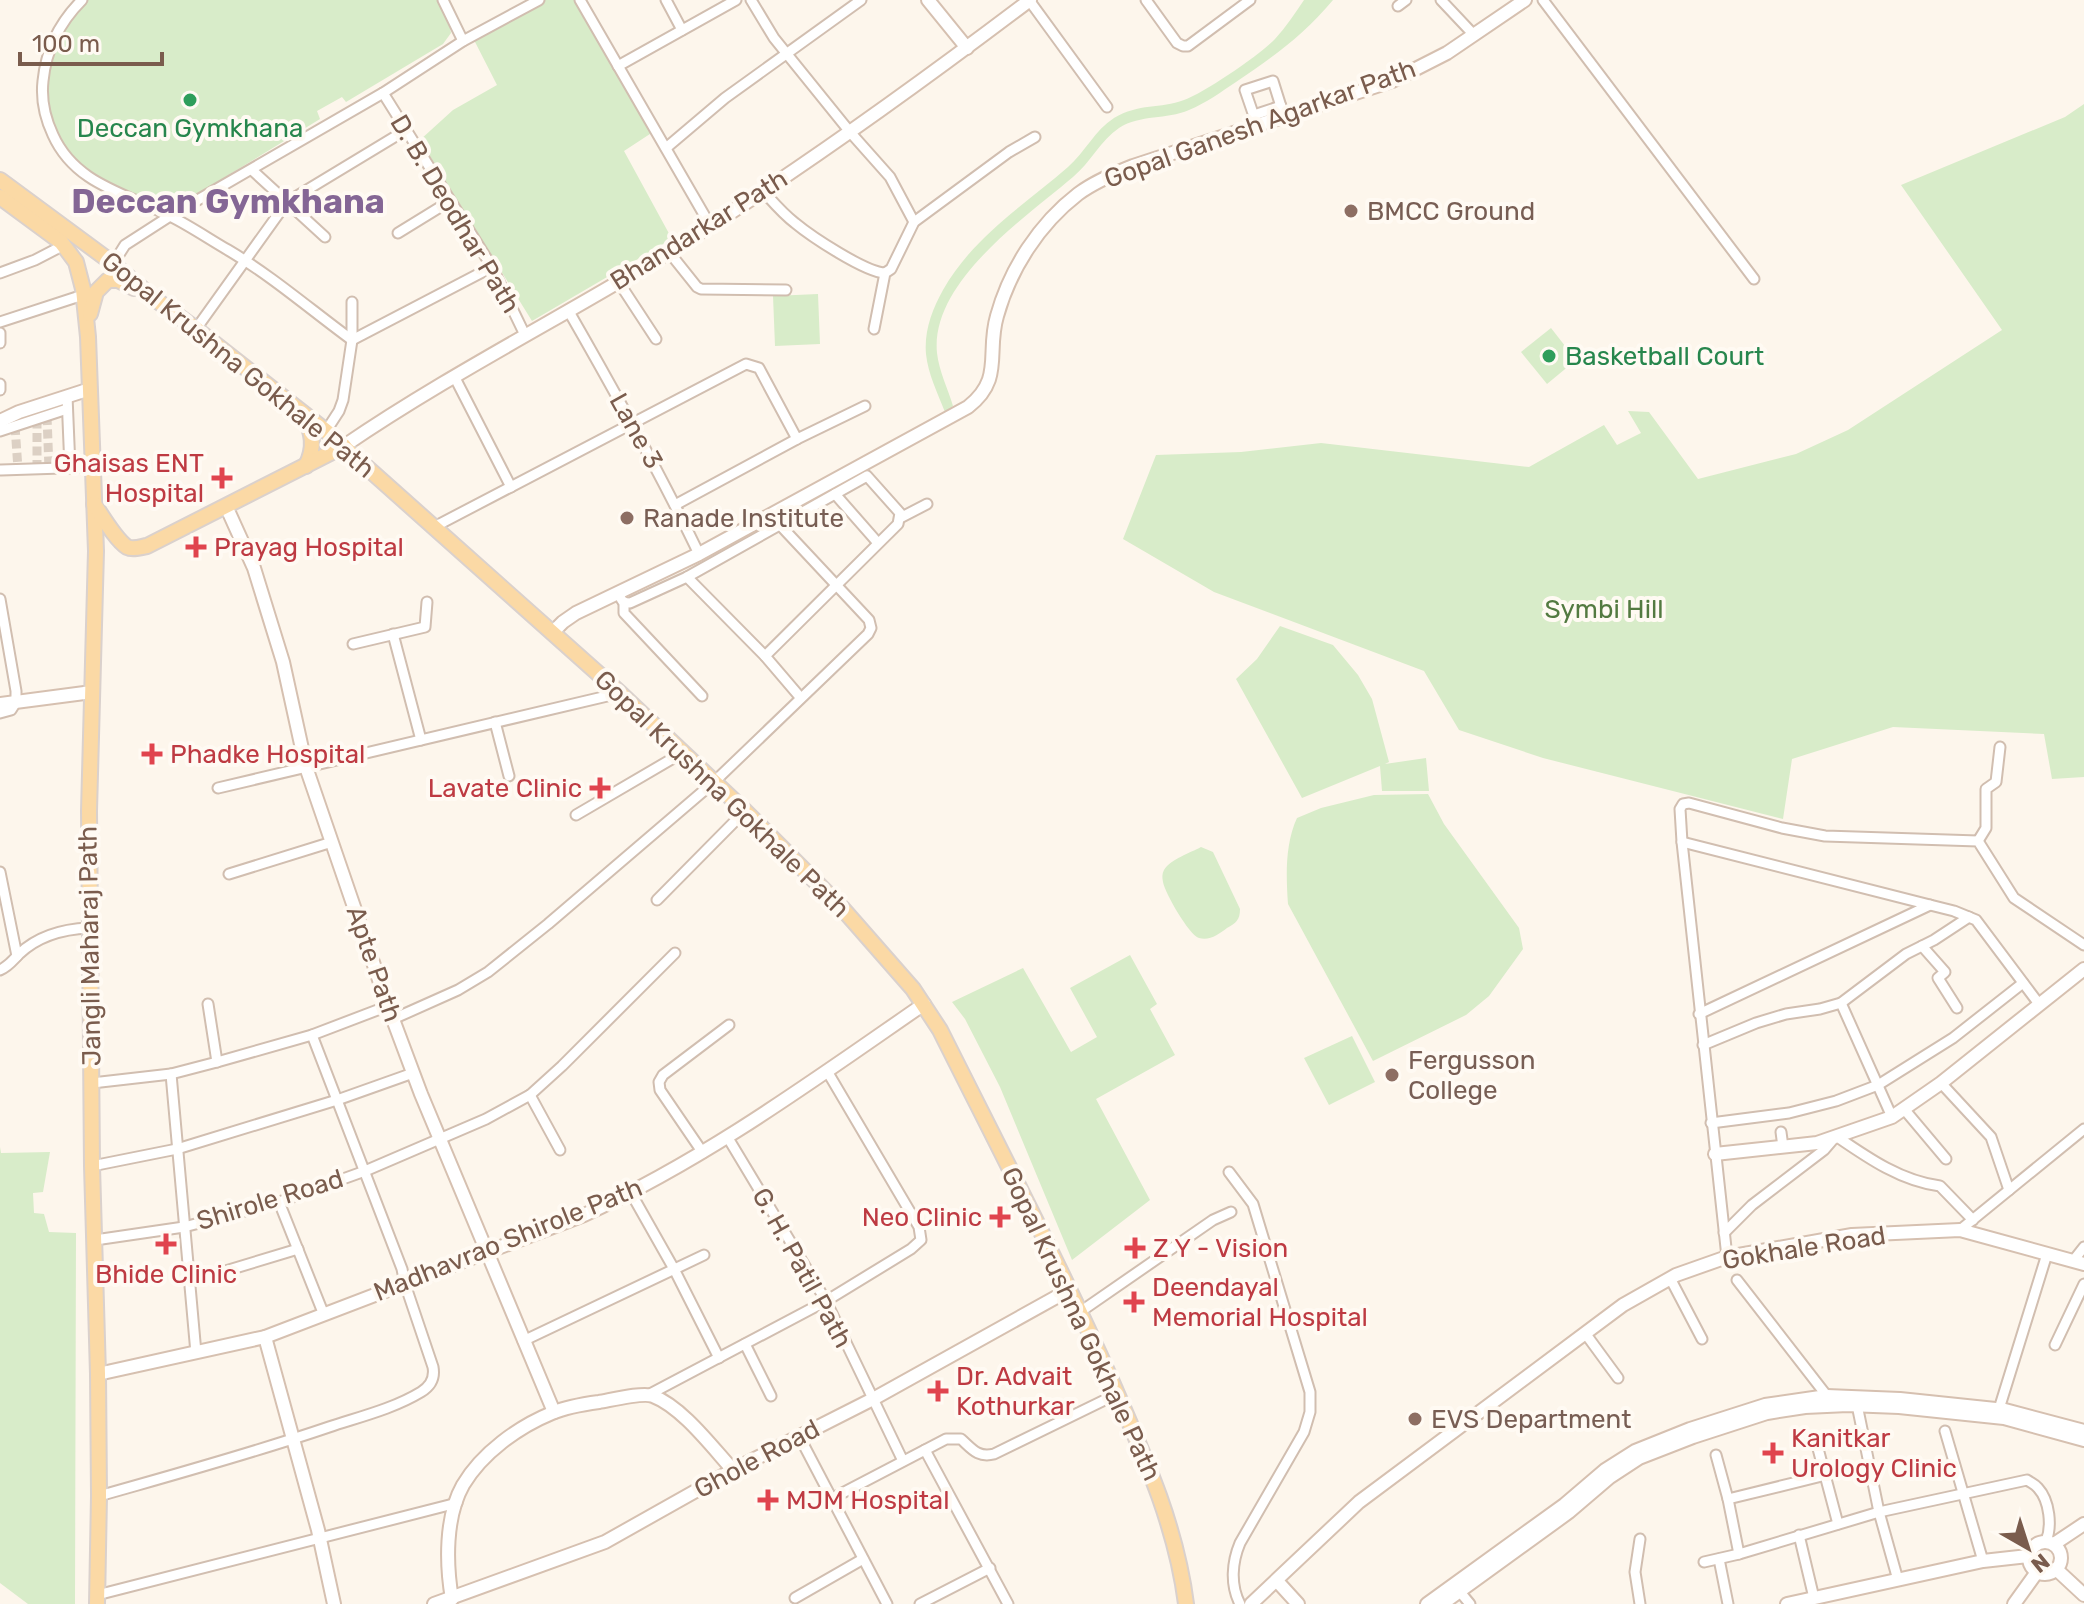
<svg xmlns="http://www.w3.org/2000/svg" width="2084" height="1604" viewBox="0 0 2084 1604" font-family="Rubik,sans-serif">
	<style>
		.green { fill: #d8ecc9 }
		.lines { fill: none; stroke-linecap: round; stroke-linejoin: round }
		.street-tunnel { stroke: #dcd0c4; stroke-width: 9; stroke-dasharray: 9 4.5; stroke-linecap: butt }
		.street-casing { stroke: #d1beb0; stroke-width: 13 }
		.secondary-casing { stroke: #d6c0b0; stroke-width: 16 }
		.primary-casing { stroke: #dad1cd; stroke-width: 18 }
		.street { stroke: #fff; stroke-width: 9 }
		.secondary { stroke: #fff; stroke-width: 12 }
		.primary { stroke: #fbd9a5; stroke-width: 14 }
		.leisure-dot { fill: #2e9e5b; stroke: #fffaf3; stroke-width: 3 }
		.education-dot { fill: #8d6e63; stroke: #fffaf3; stroke-width: 3 }
		.health-dot { fill: #e0444e; stroke: #fffaf3; stroke-width: 3 }
		.labels { text-anchor: middle; dominant-baseline: central; stroke-width: 8; stroke-linejoin: round; paint-order: stroke }
		.street-label { font-size: 26px; fill: #7a5c4d; stroke: #fffaf3 }
		.leisure-label { font-size: 26px; fill: #27864d; stroke: #fffaf3 }
		.education-label { font-size: 26px; fill: #785e54; stroke: #fffaf3; text-anchor: start }
		.health-label { font-size: 26px; fill: #be3a42; stroke: #fffaf3; text-anchor: start }
		.park-label { font-size: 26px; fill: #537a41; stroke: #fffaf3 }
		.district-label { font-size: 34px; font-weight: bold; fill: #846695; stroke: #fffaf3 }
	</style>
	<rect width="100%" height="100%" fill="#fdf6ec"/>
	<g class="green">
		<polygon points="86,0 437,0 449,23 451,33 443,44 346,102 342,97 317,111 320,119 191,198 164,202 109,187 68,156 49,119 45,77 57,37"/>
		<polygon points="544,0 577,0 653,132 624,151 672,239 532,321 420,140 453,110 497,85 473,38"/>
		<path d="M 1304,0 L 1333,0 C 1303,36 1274,56 1236,82 C 1221,92 1206,103 1189,110 C 1166,120 1141,114 1119,128 C 1101,140 1090,163 1073,177 C 1026,217 930,282 937,353 C 939,371 948,389 953,406 L 945,412 C 938,394 928,374 926,354 C 924,331 932,310 943,290 C 973,237 1023,206 1068,167 C 1085,152 1095,130 1114,118 C 1139,103 1160,109 1184,100 C 1204,93 1261,54 1275,39 C 1286,27 1295,13 1304,0 Z"/>
		<polygon points="2084,104 2084,777 2052,779 2044,734 1893,727 1792,759 1783,819 1543,758 1459,730 1424,671 1214,592 1123,539 1156,455 1241,452 1321,443 1529,467 1604,425 1617,445 1641,433 1628,411 1649,412 1698,479 1796,454 1848,430 2002,330 1901,185 2065,117"/>
		<polygon points="818,294 820,344 775,346 773,296"/>
		<polygon points="1551,328 1576,360 1547,384 1521,352"/>
		<polygon points="1280,626 1333,645 1358,675 1372,699 1389,762 1385,764 1426,758 1429,791 1382,791 1380,766 1302,798 1236,679 1257,659"/>
		<path d="M 1428,794 L 1444,824 L 1519,928 L 1523,949 L 1489,996 L 1466,1015 L 1373,1061 L 1288,904 C 1286,876 1285,844 1297,818 L 1321,808 L 1374,795 Z"/>
		<path d="M 1201,847 L 1213,852 L 1240,909 C 1240,920 1236,923 1227,928 C 1219,934 1210,941 1199,938 C 1189,935 1165,893 1163,882 C 1162,877 1162,874 1164,870 C 1171,859 1190,853 1201,847 Z"/>
		<polygon points="1130,955 1157,1004 1150,1009 1175,1055 1096,1099 1150,1200 1072,1260 1000,1087 965,1019 952,1002 1023,968 1071,1052 1097,1037 1070,988"/>
		<polygon points="1352,1036 1375,1082 1329,1105 1304,1058"/>
		<polygon points="0,1147 1,1153 50,1152 43,1192 33,1193 34,1213 44,1214 49,1232 76,1233 75,1604 28,1604 0,1583"/>
	</g>
	<g class="lines">
		<g class="street-tunnel">
			<polyline points="47,416 49,469"/>
			<polyline points="15,426 18,469"/>
			<polyline points="37,469 37,419"/>
		</g>
		<g class="street-casing">
			<g id="street">
				<path d="M 82,0 C 60,22 46,50 43,81 C 41,99 45,118 53,135 C 75,184 125,193 170,216 C 190,226 209,239 228,250 C 272,276 311,310 352,340"/>
				<polyline points="443,0 463,41"/>
				<polyline points="580,0 710,225"/>
				<polyline points="666,0 682,30"/>
				<polyline points="751,0 774,38 850,132 890,177 914,222"/>
				<polyline points="1029,0 1107,107"/>
				<polyline points="1146,0 1177,43 1183,46 1188,46 1250,0"/>
				<polyline points="1441,0 1474,35"/>
				<polyline points="1543,0 1754,279"/>
				<polyline points="1398,6 1406,0"/>
				<polyline points="618,66 736,0"/>
				<polyline points="383,93 492,267 525,335"/>
				<polyline points="1254,115 1281,106"/>
				<polyline points="1257,125 1245,90 1273,81 1284,116"/>
				<polyline points="666,148 725,98 861,0"/>
				<polyline points="252,170 325,237"/>
				<path d="M 763,191 C 773,202 783,214 795,223 C 812,237 865,272 885,273"/>
				<polyline points="398,233 450,201"/>
				<polyline points="669,252 697,287 701,289 786,290"/>
				<polyline points="113,264 125,245 170,216 383,93 463,41 539,0"/>
				<polyline points="0,273 35,260 64,245"/>
				<polyline points="618,281 656,339"/>
				<path d="M 568,310 C 614,390 659,471 699,554"/>
				<polyline points="0,322 83,295"/>
				<polyline points="196,329 287,202 406,130"/>
				<polyline points="874,329 885,273 891,269 914,222 1009,152 1035,137"/>
				<polyline points="0,333 0,343"/>
				<polyline points="352,340 492,267"/>
				<polyline points="454,376 511,487"/>
				<polyline points="0,384 0,390"/>
				<polyline points="67,396 70,468"/>
				<polyline points="0,431 67,409"/>
				<polyline points="326,431 339,411 343,400 352,340 352,302"/>
				<polyline points="1,470 93,467"/>
				<polyline points="835,494 878,543"/>
				<polyline points="675,505 797,439 865,406"/>
				<polyline points="900,518 927,504"/>
				<polyline points="434,527 746,364 759,368 797,439"/>
				<polyline points="687,577 765,656 800,697"/>
				<path d="M 619,593 C 621,600 622,603 630,603 L 687,577 L 867,476 L 900,513 L 898,524 L 765,656"/>
				<polyline points="0,599 16,691 16,702 11,710 0,713"/>
				<polyline points="624,603 624,613 702,696"/>
				<polyline points="393,634 421,740"/>
				<polyline points="353,644 425,627 427,602"/>
				<polyline points="495,722 509,776"/>
				<polyline points="218,788 620,693"/>
				<polyline points="576,815 682,753"/>
				<polyline points="1978,841 1986,828 1986,789 1996,782 2000,747"/>
				<polyline points="1682,842 1930,905 1699,1014"/>
				<polyline points="0,872 17,956"/>
				<polyline points="229,874 332,842"/>
				<polyline points="657,900 745,811"/>
				<polyline points="1930,905 1954,911 1976,920 2039,1004"/>
				<polyline points="1922,946 1945,972 1938,978 1957,1008"/>
				<path d="M 0,970 C 9,966 12,961 19,954 C 39,935 63,929 89,928"/>
				<polyline points="1841,1003 1892,1117"/>
				<polyline points="208,1004 217,1062"/>
				<polyline points="393,1019 458,990 488,972 548,924 714,782 868,634 871,628 869,620 780,525"/>
				<polyline points="1703,1045 1756,1023 1786,1014 1820,1009 1841,1003 1906,954 1934,940 1969,917"/>
				<polyline points="171,1074 196,1353"/>
				<polyline points="92,1083 171,1074 217,1062 312,1035 388,1006"/>
				<polyline points="1941,1083 1991,1137 2009,1190"/>
				<polyline points="530,1095 560,1150"/>
				<polyline points="1904,1109 1946,1159"/>
				<polyline points="1711,1123 1789,1113 1836,1101 1878,1085 1953,1038 2023,983"/>
				<polyline points="1781,1132 1783,1147"/>
				<polyline points="728,1138 826,1301 903,1461"/>
				<polyline points="703,1153 660,1090 659,1082 663,1075 729,1025"/>
				<polyline points="92,1166 177,1149 337,1100 413,1073"/>
				<path d="M 1229,1172 L 1253,1204 L 1310,1392 L 1310,1412 L 1304,1432 L 1240,1543 C 1232,1562 1230,1585 1240,1604"/>
				<polyline points="631,1193 674,1269 719,1358"/>
				<polyline points="279,1202 324,1315"/>
				<polyline points="1960,1230 2084,1129"/>
				<path d="M 1724,1233 L 1752,1205 L 1824,1150 L 1836,1136 C 1868,1158 1901,1181 1940,1186 L 1973,1220"/>
				<polyline points="95,1240 184,1227 279,1202 365,1171 486,1119 530,1095 562,1066 675,953"/>
				<polyline points="1727,1257 1682,842 1680,809 1683,804 1689,803 1782,828 1825,836 1978,841 2014,898 2084,945"/>
				<polyline points="2073,1261 2084,1247"/>
				<polyline points="1670,1278 1702,1339"/>
				<polyline points="1737,1280 1827,1396"/>
				<polyline points="189,1282 298,1249"/>
				<polyline points="1080,1312 1213,1220 1231,1212"/>
				<polyline points="1585,1333 1618,1378"/>
				<polyline points="523,1341 704,1255"/>
				<polyline points="745,1344 771,1396"/>
				<polyline points="2055,1345 2084,1284"/>
				<polyline points="650,1394 826,1301 911,1249 921,1240 919,1227 827,1071"/>
				<polyline points="1856,1400 1879,1512 1898,1580"/>
				<polyline points="1999,1409 2047,1254"/>
				<polyline points="1945,1431 1983,1561"/>
				<polyline points="799,1436 887,1604"/>
				<polyline points="1816,1441 1838,1524"/>
				<polyline points="925,1450 1008,1604"/>
				<polyline points="1716,1455 1728,1499 1739,1554"/>
				<path d="M 99,1496 C 176,1474 253,1453 329,1427 C 359,1417 393,1409 421,1392 C 431,1386 435,1378 433,1367 L 405,1284 L 402,1269 L 312,1035"/>
				<path d="M 831,1499 L 946,1439 L 961,1439 C 972,1449 978,1458 994,1454 L 1117,1394"/>
				<polyline points="1728,1499 1826,1475"/>
				<polyline points="1799,1535 1814,1598"/>
				<polyline points="1719,1559 1728,1604"/>
				<path d="M 1704,1562 L 1739,1554 L 1879,1512 L 2027,1480 C 2031,1483 2035,1484 2038,1488 C 2050,1501 2052,1527 2046,1541"/>
				<polyline points="1456,1587 1470,1604"/>
				<polyline points="97,1595 457,1503"/>
				<polyline points="795,1598 863,1559"/>
				<polyline points="920,1604 990,1568"/>
				<polyline points="1640,1604 1635,1572 1640,1539"/>
			</g>
		</g>
		<g class="secondary-casing">
			<g id="secondary">
				<polyline points="928,0 967,48"/>
				<polyline points="0,421 19,412 90,389"/>
				<path d="M 344,446 C 451,373 567,315 677,247 C 799,171 915,87 1030,0"/>
				<polyline points="226,506 254,568 283,662 306,767 388,1006 421,1094 554,1412"/>
				<path d="M 552,633 L 563,622 L 576,613 L 699,554 L 968,407 C 1004,379 986,353 997,316 C 1010,269 1039,224 1078,194 C 1094,182 1113,174 1133,166 L 1392,81 L 1447,53 L 1525,0"/>
				<polyline points="0,704 92,692"/>
				<polyline points="1715,1154 1817,1143 1892,1117 1941,1083 2084,969"/>
				<polyline points="265,1337 318,1530 334,1604"/>
				<path d="M 98,1374 L 265,1337 L 584,1215 C 706,1159 814,1080 924,1004"/>
				<circle cx="2045" cy="1558" r="16"/>
				<polyline points="2054,1544 2084,1524"/>
				<polyline points="2056,1569 2084,1595"/>
				<polyline points="1277,1581 1298,1604"/>
				<path d="M 452,1599 C 446,1564 445,1517 463,1485 C 482,1453 518,1427 552,1413 C 566,1407 584,1404 599,1402 C 611,1400 643,1392 653,1396 C 682,1407 712,1447 733,1470"/>
				<polyline points="434,1604 605,1542 733,1470 873,1399 1069,1290"/>
				<polyline points="1251,1604 1359,1502 1623,1305 1676,1275 1727,1257 1852,1235 1960,1230 2084,1264"/>
				<polyline points="1427,1604 1564,1505 1605,1470 1635,1451 1690,1429 1765,1405 1827,1396 1900,1399 2005,1410 2084,1431"/>
				<polyline points="1442,1604 1569,1512 1610,1477 1639,1458 1693,1437 1767,1413 1805,1407 1848,1405 1899,1407 2004,1418 2084,1440"/>
				<polyline points="1787,1604 1983,1561 2028,1556"/>
				<polyline points="2014,1604 2037,1572"/>
			</g>
		</g>
		<g class="primary-casing">
			<g id="primary">
				<path d="M 0,180 L 107,259 L 152,297 L 196,329 L 326,431 L 620,693 L 745,811 L 842,908 L 913,989 L 940,1030 C 998,1146 1058,1261 1111,1380 C 1143,1453 1176,1524 1186,1604"/>
				<polyline points="0,197 61,242 76,262 83,289 88,337 96,551 89,811 92,1166 98,1374 99,1496 97,1604"/>
				<polyline points="90,314 96,292 108,280 118,280 134,288"/>
				<path d="M 304,414 C 312,433 316,446 306,466"/>
				<path d="M 94,504 C 102,516 116,540 127,547 C 133,550 141,547 147,546 L 344,446"/>
			</g>
		</g>
		<use href="#street" class="street"/>
		<use href="#secondary" class="secondary"/>
		<use href="#primary" class="primary"/>
	</g>
	<g class="leisure-dot">
		<circle cx="190" cy="100" r="8"/>
		<circle cx="1549" cy="356" r="8"/>
	</g>
	<g class="education-dot">
		<circle cx="1351" cy="211" r="8"/>
		<circle cx="627" cy="518" r="8"/>
		<circle cx="1392" cy="1075" r="8"/>
		<circle cx="1415" cy="1419" r="8"/>
	</g>
	<g class="health-dot">
		<path d="M218 466h8v8h8v8h-8v8h-8v-8h-8v-8h8z"/>
		<path d="M192 535h8v8h8v8h-8v8h-8v-8h-8v-8h8z"/>
		<path d="M148 742h8v8h8v8h-8v8h-8v-8h-8v-8h8z"/>
		<path d="M596 776h8v8h8v8h-8v8h-8v-8h-8v-8h8z"/>
		<path d="M996 1205h8v8h8v8h-8v8h-8v-8h-8v-8h8z"/>
		<path d="M162 1232h8v8h8v8h-8v8h-8v-8h-8v-8h8z"/>
		<path d="M1131 1236h8v8h8v8h-8v8h-8v-8h-8v-8h8z"/>
		<path d="M1130 1290h8v8h8v8h-8v8h-8v-8h-8v-8h8z"/>
		<path d="M934 1379h8v8h8v8h-8v8h-8v-8h-8v-8h8z"/>
		<path d="M1769 1441h8v8h8v8h-8v8h-8v-8h-8v-8h8z"/>
		<path d="M764 1488h8v8h8v8h-8v8h-8v-8h-8v-8h8z"/>
	</g>
	<g class="labels">
		<g class="street-label">
			<text transform="translate(1260 124) rotate(-20)">Gopal Ganesh Agarkar Path</text>
			<text transform="translate(455 214) rotate(59)">D. B. Deodhar Path</text>
			<text transform="translate(699 230) rotate(-32)">Bhandarkar Path</text>
			<text transform="translate(238 365) rotate(39)">Gopal Krushna Gokhale Path</text>
			<text transform="translate(636 431) rotate(61)">Lane 3</text>
			<text transform="translate(722 794) rotate(44)">Gopal Krushna Gokhale Path</text>
			<text transform="translate(90 946) rotate(-91)">Jangli Maharaj Path</text>
			<text transform="translate(374 964) rotate(71)">Apte Path</text>
			<text transform="translate(270 1200) rotate(-17)">Shirole Road</text>
			<text transform="translate(508 1240) rotate(-22)">Madhavrao Shirole Path</text>
			<text transform="translate(1804 1248) rotate(-9)">Gokhale Road</text>
			<text transform="translate(802 1268) rotate(61)">G. H. Patil Path</text>
			<text transform="translate(1081 1324) rotate(65)">Gopal Krushna Gokhale Path</text>
			<text transform="translate(757 1459) rotate(-28)">Ghole Road</text>
		</g>
		<g class="leisure-label">
			<text x="190" y="128">Deccan Gymkhana</text>
			<text x="1565" y="356" text-anchor="start">Basketball Court</text>
		</g>
		<g class="education-label">
			<text x="1367" y="211">BMCC Ground</text>
			<text x="643" y="518">Ranade Institute</text>
			<text x="1408" y="1060">Fergusson<tspan x="1408" dy="30">College</tspan></text>
			<text x="1431" y="1419">EVS Department</text>
		</g>
		<g class="health-label">
			<text x="204" y="463" text-anchor="end">Ghaisas ENT<tspan x="204" dy="30">Hospital</tspan></text>
			<text x="214" y="547">Prayag Hospital</text>
			<text x="170" y="754">Phadke Hospital</text>
			<text x="582" y="788" text-anchor="end">Lavate Clinic</text>
			<text x="982" y="1217" text-anchor="end">Neo Clinic</text>
			<text x="1153" y="1248">Z Y - Vision</text>
			<text x="166" y="1274" text-anchor="middle">Bhide Clinic</text>
			<text x="1152" y="1287">Deendayal<tspan x="1152" dy="30">Memorial Hospital</tspan></text>
			<text x="956" y="1376">Dr. Advait<tspan x="956" dy="30">Kothurkar</tspan></text>
			<text x="1791" y="1438">Kanitkar<tspan x="1791" dy="30">Urology Clinic</tspan></text>
			<text x="786" y="1500">MJM Hospital</text>
		</g>
		<g class="park-label">
			<text x="1604" y="609">Symbi Hill</text>
		</g>
		<g class="district-label">
			<text x="228" y="201">Deccan Gymkhana</text>
		</g>
	</g>
	<g transform="translate(2028 1548) rotate(141)" stroke="#fffaf3" stroke-width="6" paint-order="stroke">
	<path d="M0-6L14 30L0 20L-14 30Z" fill="#7a5c4d"/>
	<text y="-12" font-size="22" font-weight="bold" text-anchor="middle" fill="#7a5c4d">N</text>
	</g>
	<path d="M20 52v12h142v-12" fill="none" stroke="#7a5c4d" stroke-width="4"/>
	<text x="32" y="52" font-size="24" fill="#7a5c4d" stroke="#fffaf3" stroke-width="6" paint-order="stroke">100 m</text>
</svg>
